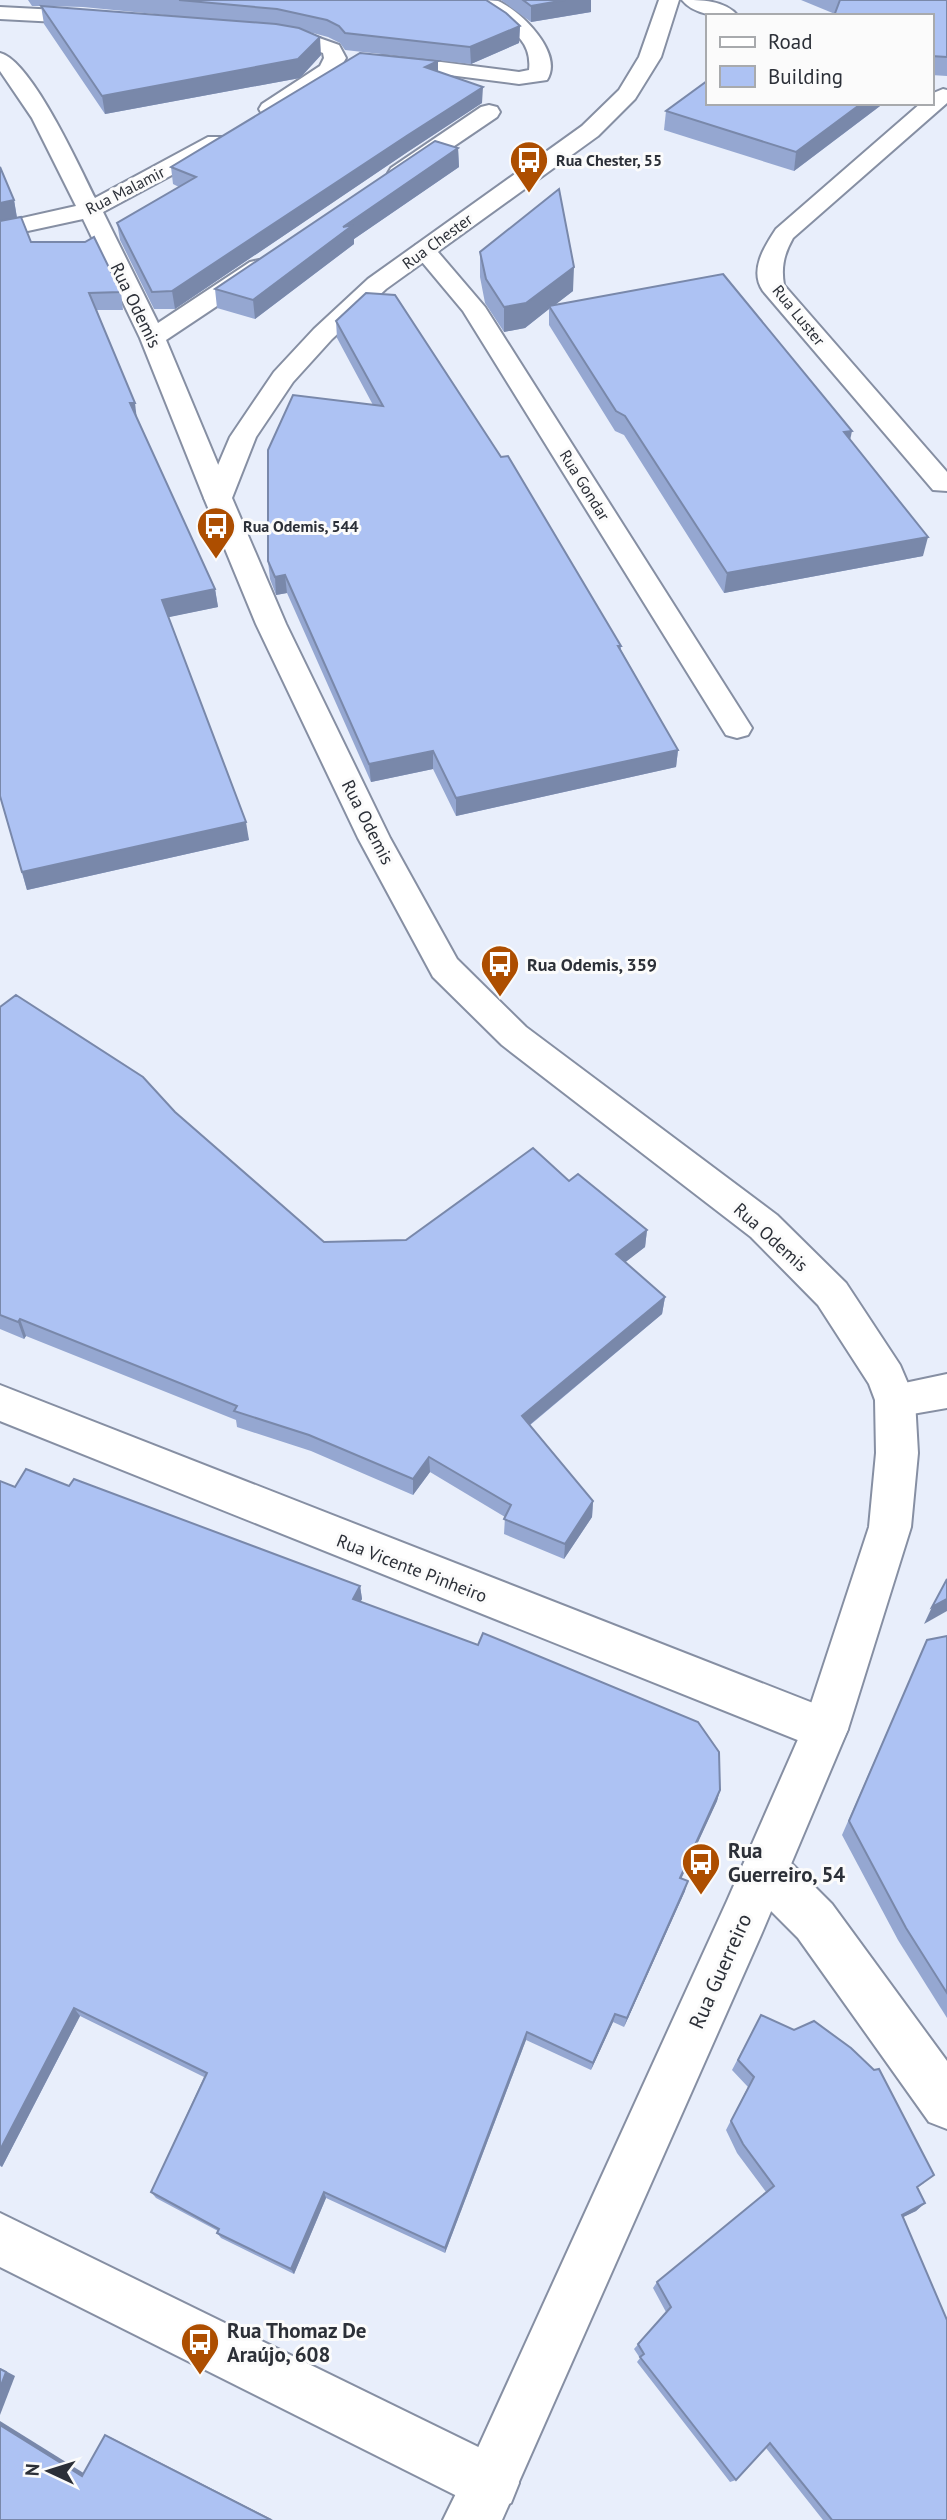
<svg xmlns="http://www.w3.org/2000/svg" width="947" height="2520" viewBox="0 0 947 2520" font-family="'PT Sans',sans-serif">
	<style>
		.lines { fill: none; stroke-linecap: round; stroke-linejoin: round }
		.minor-casing { stroke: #868fa3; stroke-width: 4 }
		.tertiary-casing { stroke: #868fa3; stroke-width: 4 }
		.minor { fill: #fff; fill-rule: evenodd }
		.tertiary { fill: #fff; fill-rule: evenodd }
		.wall { fill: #95a7d1; fill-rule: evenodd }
		.shaded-wall { fill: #7988aa }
		.building { fill: #adc2f3; stroke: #7988aa; stroke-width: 2 }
		.labels { text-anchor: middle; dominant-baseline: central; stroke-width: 6; stroke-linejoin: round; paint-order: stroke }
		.far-poi-label { font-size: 16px; font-weight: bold; fill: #2c3038; stroke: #fbfbfb; text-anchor: start }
		.far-street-label { font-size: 16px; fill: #2c3038; stroke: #fbfbfb }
		.street-label { font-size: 18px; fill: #2c3038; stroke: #fbfbfb }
		.poi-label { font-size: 18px; font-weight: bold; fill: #2c3038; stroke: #fbfbfb; text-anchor: start }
		.near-poi-label { font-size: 21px; font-weight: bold; fill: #2c3038; stroke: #fbfbfb; text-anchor: start }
		.near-street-label { font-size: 21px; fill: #2c3038; stroke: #fbfbfb }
	</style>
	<rect width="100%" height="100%" fill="#e8eefb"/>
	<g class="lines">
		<g class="minor-casing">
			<g id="minor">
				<path d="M 470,0 C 478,0 490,0 498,1 C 521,11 564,53 547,80 L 519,84 L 386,67 L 379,65 L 375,61 L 379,57 L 386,55 L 519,72 L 529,70 C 534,28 487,22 470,0 Z"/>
				<path d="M 682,0 C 701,0 725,0 738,16 C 719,16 695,16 682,0 Z"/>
				<polygon points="0,7 96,12 103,14 106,18 103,22 96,24 0,19"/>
				<polygon points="267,29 305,33 339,45 346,58 336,75 278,114 262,114 259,109 262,104 320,66 324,58 323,53 302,45 260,39 257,35 260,31"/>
				<path d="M 0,53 C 31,60 80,168 95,198 L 208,137 L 224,137 L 227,142 L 224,147 L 103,212 L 158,323 L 250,262 L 259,260 L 268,262 L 271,267 L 268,272 L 166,340 L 232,498 L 228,504 L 218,506 L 208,504 L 204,498 L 140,338 L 83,219 L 0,237 L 0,223 L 76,206 L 32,118 L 0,71 Z"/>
				<path d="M 943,89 L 947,90 L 947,103 L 793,238 C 784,254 781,267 784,285 L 947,472 L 947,491 L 933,490 L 763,291 C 749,271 764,247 776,229 L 921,103 L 931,103 L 931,94 Z"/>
				<polygon points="489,105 497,107 500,112 497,117 407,178 391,178 388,173 391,168 481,107"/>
				<polygon points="424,243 432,245 485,307 752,728 748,735 737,738 726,735 463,311 412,250 416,245"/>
				<polygon points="947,1374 947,1408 895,1417 881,1412 875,1400 881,1388"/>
				<polygon points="0,1385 841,1714 848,1729 841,1744 825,1751 0,1421"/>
				<polygon points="765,1847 782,1854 832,1904 947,2061 947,2129 929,2122 798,1938 748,1888 741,1871 748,1854"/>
				<polygon points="0,2213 511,2463 519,2483 511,2503 491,2511 471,2503 0,2267"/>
			</g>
		</g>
		<g class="tertiary-casing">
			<polygon id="tertiary" points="659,0 679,0 661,57 635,99 598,136 386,289 332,339 293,382 256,437 232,498 286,624 390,838 457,959 526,1027 777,1215 846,1283 900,1365 915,1400 918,1453 911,1527 848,1729 761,1935 502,2520 443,2520 471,2463 727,1901 803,1728 869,1527 876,1453 875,1400 869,1384 818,1305 751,1237 502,1045 433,977 358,838 256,624 204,498 230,437 274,372 314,329 368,279 582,126 619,90 639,57"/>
		</g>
		<use href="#minor" class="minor"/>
		<use href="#tertiary" class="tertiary"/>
	</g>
	<g class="wall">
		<path d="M 28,0 L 486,0 L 520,26 L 519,43 L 471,64 L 345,50 L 340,43 L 328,37 L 309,32 L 321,55 L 300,78 L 105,114 L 44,24 L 41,6 L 32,6 ZM 45,6 L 83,7 L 216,20 Z"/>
		<polygon points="501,0 591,0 591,12 531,22"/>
		<polygon points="801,0 947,0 947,76 931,75 931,16 835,14"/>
		<polygon points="438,71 482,103 409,151 175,309 154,309 120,240 117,223 179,187 173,184 171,167"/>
		<polygon points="707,103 884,103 794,171 664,130 666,111"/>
		<polygon points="458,148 459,167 354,239 354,244 255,319 217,308 215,289"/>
		<polygon points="14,200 17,218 31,242 121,292 123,310 97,310 137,418 215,589 218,607 168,617 249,840 27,890 0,797"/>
		<polygon points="480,252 573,291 556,304 850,440 923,556 724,593 624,435 615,431 549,325 549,309 525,328 504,332 485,303 480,277"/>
		<polygon points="336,321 621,646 621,650 678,750 676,767 456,816 433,769 371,782 287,593 276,595 270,579 268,561 373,405 337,338"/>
		<polygon points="0,1007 175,1112 324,1242 406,1240 569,1181 647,1230 645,1247 625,1262 665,1297 662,1314 529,1426 593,1501 592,1517 564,1559 504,1534 505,1517 430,1472 413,1495 311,1451 237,1427 236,1420 26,1336 24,1339 0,1329"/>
		<polygon points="0,1481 15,1487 69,1486 360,1586 362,1599 360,1602 720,1790 717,1801 681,1878 685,1891 624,2027 613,2022 591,2070 526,2040 445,2253 326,2198 294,2274 221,2238 217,2233 218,2231 156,2198 151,2192 204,2077 80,2016 2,2167 0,2166"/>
		<polygon points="947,1636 947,2018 898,1940 842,1835 927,1640"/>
		<polygon points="761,2015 924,2183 917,2188 925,2203 916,2211 903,2217 947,2520 823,2520 766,2448 736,2480 730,2482 637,2362 640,2358 634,2349 666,2312 653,2288 657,2282 766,2192 737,2153 726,2130 748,2087 732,2070"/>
	</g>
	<g class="shaded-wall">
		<polygon points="565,0 591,0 591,12 531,22 531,6"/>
		<polygon points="520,26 519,43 471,64 470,47"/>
		<polygon points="320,37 321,55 300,78 105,114 102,96"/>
		<polygon points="438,61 438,78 425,67"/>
		<polygon points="483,87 482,103 409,151 175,309 172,291 408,135"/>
		<polygon points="862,103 884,103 794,171 796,152"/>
		<polygon points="458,148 459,167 354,239 354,244 255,319 253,300 343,227"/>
		<polygon points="14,200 17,218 0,221 0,203"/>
		<polygon points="574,267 573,291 551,308 549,306 549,309 525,328 504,332 504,307"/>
		<polygon points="130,403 135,403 137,420"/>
		<polygon points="852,431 848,450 844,432"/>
		<polygon points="928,537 923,556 724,593 727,573"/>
		<polygon points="285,575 287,593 276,595 275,577"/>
		<polygon points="215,589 218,607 165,618 162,600"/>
		<polygon points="678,750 676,767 456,816 456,798"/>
		<polygon points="433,751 433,769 371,782 369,764"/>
		<polygon points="246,822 249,840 27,890 22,872"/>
		<polygon points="647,1230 645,1247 614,1271 616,1254"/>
		<polygon points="665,1297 662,1314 521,1432 522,1416"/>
		<polygon points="20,1319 26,1336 24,1339 18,1322"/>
		<polygon points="429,1457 430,1472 413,1495 413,1479"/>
		<polygon points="593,1501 592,1517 564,1559 565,1544"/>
		<polygon points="360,1586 362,1599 355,1612 353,1599"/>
		<polygon points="947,1599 947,1611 924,1624 932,1607"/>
		<polygon points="720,1790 717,1801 677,1888 680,1878"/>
		<polygon points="688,1881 685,1891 624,2027 627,2018"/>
		<polygon points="74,2008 80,2016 2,2167 0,2165 0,2150"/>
		<polygon points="615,2014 613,2022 591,2070 593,2063"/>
		<polygon points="527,2032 526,2040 445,2253 445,2248"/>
		<polygon points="324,2192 326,2198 294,2274 291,2269"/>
		<polygon points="925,2203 916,2211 893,2222 902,2215"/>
		<polygon points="0,2368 15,2376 0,2415"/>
		<polygon points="0,2421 90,2477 82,2476 0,2425"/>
		<polygon points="105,2435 112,2438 273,2520 271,2520"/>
	</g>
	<g class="building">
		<polygon points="179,0 486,0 506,13 520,26 470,47 345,33 339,26 327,20 277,9"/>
		<polygon points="523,0 565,0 531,6"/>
		<polygon points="840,0 947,0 947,57 931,56 931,16 834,16"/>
		<polygon points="41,6 276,24 299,28 320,37 298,59 102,96"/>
		<polygon points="360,53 438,61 425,67 483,87 408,135 172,291 152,292 117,223 196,177 171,167"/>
		<polygon points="707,81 707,103 862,103 796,152 666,111"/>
		<polygon points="435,141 458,148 343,227 353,225 253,300 215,289"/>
		<polygon points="0,167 14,200 0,203"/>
		<polygon points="559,189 574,267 526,303 504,307 486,279 480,252"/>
		<polygon points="21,217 31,242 85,242 94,237 121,292 89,293 135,403 130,403 215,589 162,600 246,822 22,872 0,796 0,221"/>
		<polygon points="723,274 852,431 844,432 928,537 727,573 625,416 616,411 549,306"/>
		<polygon points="366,293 395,295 501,457 508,456 621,646 618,646 678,750 456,798 433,751 369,764 285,575 275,577 268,561 268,450 293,395 383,406 336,321"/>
		<polygon points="16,995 143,1077 175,1112 324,1242 406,1240 533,1148 569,1181 578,1174 647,1230 616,1254 665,1297 522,1416 593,1501 565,1544 504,1519 511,1505 429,1457 413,1479 309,1435 234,1411 237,1406 20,1319 18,1322 0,1315 0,1007"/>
		<polygon points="26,1469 69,1486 74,1479 360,1586 353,1599 478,1645 483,1633 698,1722 719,1752 720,1790 680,1878 688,1881 627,2018 615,2014 593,2063 527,2032 445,2248 324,2192 291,2269 217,2233 219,2229 151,2192 207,2073 74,2008 0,2150 0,1481 15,1487"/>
		<polygon points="947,1579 947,1599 932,1607"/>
		<polygon points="947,1636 947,1993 906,1928 849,1821 927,1640"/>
		<polygon points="761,2015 794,2030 814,2021 851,2048 874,2070 879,2069 934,2175 917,2187 925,2203 902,2215 947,2320 947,2520 832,2520 770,2443 736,2480 640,2357 644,2354 638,2344 671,2307 657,2282 774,2186 743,2144 731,2121 754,2077 738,2060"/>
		<polygon points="0,2369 6,2372 0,2388"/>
		<polygon points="0,2425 82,2476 105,2435 271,2520 0,2520"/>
	</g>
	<defs>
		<g id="bus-pin" transform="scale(2.0125)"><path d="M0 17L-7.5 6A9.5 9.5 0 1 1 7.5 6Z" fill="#ad4e00" stroke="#fbfbfb"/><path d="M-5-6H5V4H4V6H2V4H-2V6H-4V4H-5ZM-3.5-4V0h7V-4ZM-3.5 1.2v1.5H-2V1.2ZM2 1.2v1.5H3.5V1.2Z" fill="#fff"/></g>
	</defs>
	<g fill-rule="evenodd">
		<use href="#bus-pin" x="529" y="160"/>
		<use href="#bus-pin" x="216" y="526"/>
		<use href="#bus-pin" x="500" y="964"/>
		<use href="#bus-pin" x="701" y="1862"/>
		<use href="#bus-pin" x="200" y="2342"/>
	</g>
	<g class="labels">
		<g class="far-poi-label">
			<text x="556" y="160">Rua Chester, 55</text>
			<text x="243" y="526">Rua Odemis, 544</text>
		</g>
		<g class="far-street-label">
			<text transform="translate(125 190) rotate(-27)">Rua Malamir</text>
			<text transform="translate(437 241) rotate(-36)">Rua Chester</text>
			<text transform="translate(799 315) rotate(51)">Rua Luster</text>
			<text transform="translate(585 485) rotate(58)">Rua Gondar</text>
		</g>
		<g class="street-label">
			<text transform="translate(136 305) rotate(64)">Rua Odemis</text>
			<text transform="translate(368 822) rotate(63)">Rua Odemis</text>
			<text transform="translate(771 1237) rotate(42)">Rua Odemis</text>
			<text transform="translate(412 1568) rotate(21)">Rua Vicente Pinheiro</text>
		</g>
		<g class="poi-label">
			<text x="527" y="964">Rua Odemis, 359</text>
		</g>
		<g class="near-poi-label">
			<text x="728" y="1850">Rua<tspan x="728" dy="24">Guerreiro, 54</tspan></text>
			<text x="227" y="2330">Rua Thomaz De<tspan x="227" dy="24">Araújo, 608</tspan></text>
		</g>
		<g class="near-street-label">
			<text transform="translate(720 1971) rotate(-66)">Rua Guerreiro</text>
		</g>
	</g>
	<rect x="706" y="14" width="228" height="91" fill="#fbfbfb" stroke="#a8aaad" stroke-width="2"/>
	<rect x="720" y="37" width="35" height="10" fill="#ffffff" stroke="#a8aaad" stroke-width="2"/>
	<text x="768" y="49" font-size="21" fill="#2c3038">Road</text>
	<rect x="720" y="66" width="35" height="21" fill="#adc2f3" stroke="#a8aaad" stroke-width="2"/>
	<text x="768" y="84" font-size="21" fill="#2c3038">Building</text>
	<g transform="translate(49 2471) rotate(274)" stroke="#fbfbfb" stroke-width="5" paint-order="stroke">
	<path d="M0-5L12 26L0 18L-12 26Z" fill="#2c3038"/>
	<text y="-10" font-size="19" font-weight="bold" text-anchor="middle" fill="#2c3038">N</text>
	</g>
</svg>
